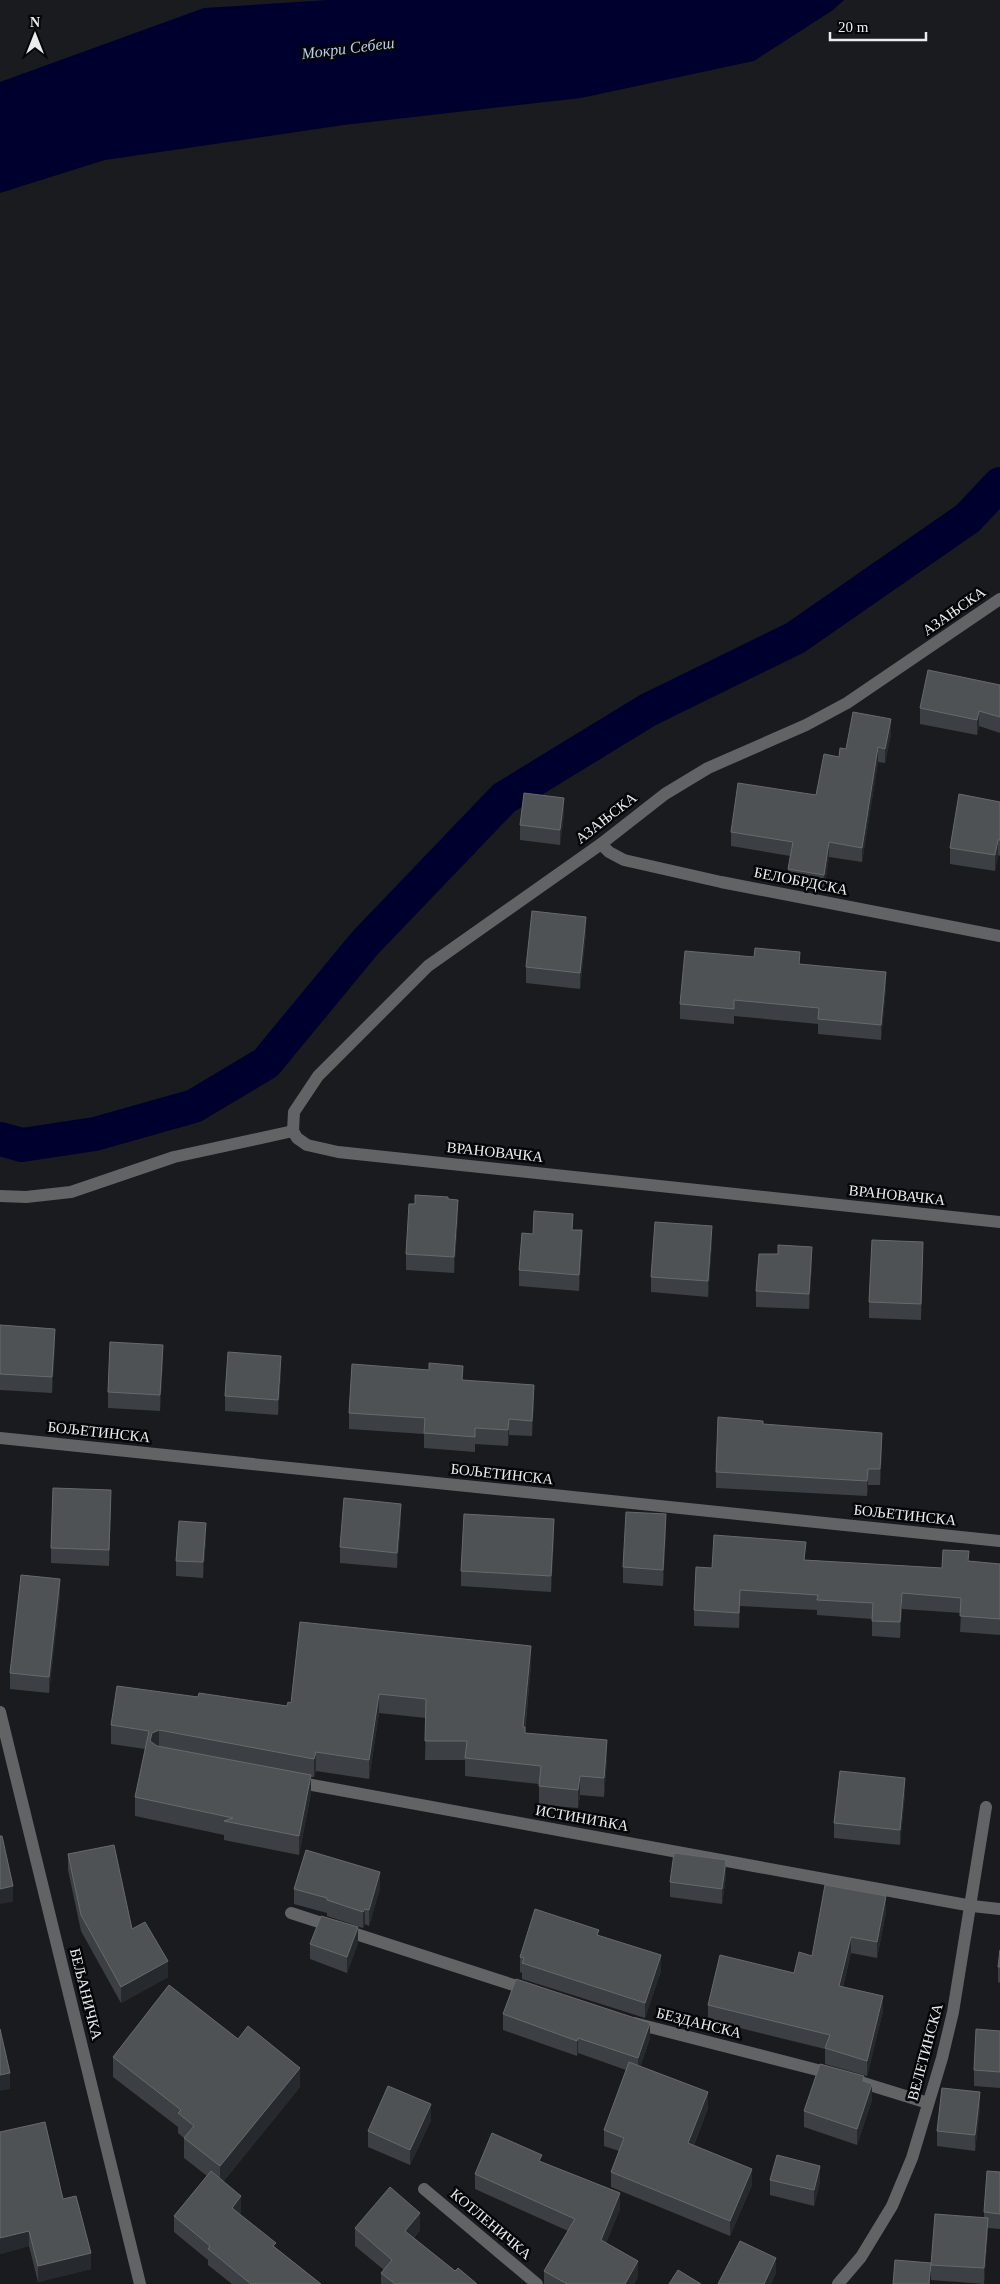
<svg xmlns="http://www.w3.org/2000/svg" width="1000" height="2284" viewBox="0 0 1000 2284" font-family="Georgia,serif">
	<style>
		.water { fill: #00002e }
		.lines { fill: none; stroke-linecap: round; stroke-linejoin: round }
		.canal { stroke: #00002e; stroke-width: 34 }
		.minor { stroke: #626365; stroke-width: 12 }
		.wall { fill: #3c3f43 }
		.shaded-wall { fill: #26292d }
		.building { fill: #4f5255; stroke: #676a6d }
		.labels { text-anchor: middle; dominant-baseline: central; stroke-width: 5; stroke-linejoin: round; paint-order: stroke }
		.street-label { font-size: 15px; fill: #eaecee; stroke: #050607 }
		.water-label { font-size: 16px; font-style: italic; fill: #b6ceef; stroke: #050607 }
	</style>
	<rect width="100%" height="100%" fill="#191b1f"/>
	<polygon class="water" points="328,0 844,0 833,10 754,61 581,98 344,125 105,160 0,193 0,82 204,8"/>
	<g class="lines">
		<polyline class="canal" points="0,1139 22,1145 95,1134 194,1106 266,1063 365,943 504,798 648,710 795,638 968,518 1000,484"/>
		<g class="minor">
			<polyline points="1000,599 847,703 806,725 708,768 665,794 601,844 428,966 318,1076 294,1112 293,1131 297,1138 307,1145 338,1152 1000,1222"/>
			<polyline points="601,844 609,852 624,860 721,882 1000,936"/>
			<polyline points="0,1196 26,1197 71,1192 174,1157 293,1131"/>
			<polyline points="0,1438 1000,1541"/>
			<polyline points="0,1712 140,2284"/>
			<polyline points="296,1782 972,1906 1000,1909"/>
			<polyline points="291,1913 529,1990"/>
			<polyline points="634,2023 833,2074"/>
			<polyline points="857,2081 928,2103"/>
			<polyline points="424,2189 537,2284"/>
			<polyline points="838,2284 861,2257 892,2206 912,2158 942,2058 953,2012 986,1807"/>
		</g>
	</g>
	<g class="wall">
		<polygon points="1000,685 1000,733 979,726 977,735 920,724 920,708"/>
		<polygon points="891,734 885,763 878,762 862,862 829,857 824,889 788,883 788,869 790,856 731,846 731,832 816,795 839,757 846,749"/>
		<polygon points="1000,802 1000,856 998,855 995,871 950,864 950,848"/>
		<polygon points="564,814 560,845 520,840 520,825"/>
		<polygon points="586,933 580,989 526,983 526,967"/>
		<polygon points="800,964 886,988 881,1040 818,1034 818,1024 734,1016 734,1024 680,1019 680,1004"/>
		<polygon points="448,1199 458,1216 454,1273 406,1270 406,1254 415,1204"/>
		<polygon points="573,1230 582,1246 579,1291 519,1286 519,1270 533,1234"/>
		<polygon points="712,1242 708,1297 651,1292 651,1277"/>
		<polygon points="923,1257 921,1320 869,1318 869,1302"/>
		<polygon points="812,1262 809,1309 756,1307 756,1291"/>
		<polygon points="0,1325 55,1344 52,1393 0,1390"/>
		<polygon points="163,1360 160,1411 108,1408 108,1392"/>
		<polygon points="281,1372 278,1415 225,1411 225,1396"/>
		<polygon points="463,1380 534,1401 532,1436 509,1435 508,1446 475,1444 475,1452 424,1448 424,1434 349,1429 349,1413"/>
		<polygon points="763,1424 882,1449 880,1485 868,1485 867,1496 716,1488 716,1472"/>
		<polygon points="111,1506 109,1566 51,1563 51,1548"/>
		<polygon points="401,1519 397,1568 340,1563 340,1547"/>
		<polygon points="666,1530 663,1586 623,1583 623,1567"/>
		<polygon points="554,1535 551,1592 461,1586 461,1571"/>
		<polygon points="206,1539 203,1578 176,1576 176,1561"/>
		<polygon points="805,1560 942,1568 969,1561 1000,1564 1000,1635 960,1632 961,1613 902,1609 900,1638 872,1636 872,1619 817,1615 817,1610 740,1606 739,1628 694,1626 694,1610 712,1568"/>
		<polygon points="60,1595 49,1693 10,1689 10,1673"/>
		<polygon points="531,1665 525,1733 607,1758 604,1797 580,1795 578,1808 539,1805 539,1784 465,1776 465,1760 425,1760 426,1718 379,1713 369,1779 316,1771 314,1777 311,1777 311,1793 299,1855 224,1840 224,1835 135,1816 135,1797 145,1749 111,1744 111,1725 198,1697 287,1706 291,1703"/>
		<polygon points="905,1794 900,1845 834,1838 834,1823"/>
		<polygon points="68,1854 132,1929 168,1977 121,2003 81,1931 68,1870"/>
		<polygon points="726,1876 722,1904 670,1897 670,1882"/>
		<polygon points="380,1888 369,1926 365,1924 363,1928 327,1916 327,1913 294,1904 294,1889"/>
		<polygon points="886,1912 877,1958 851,1953 843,1987 883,2011 867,2076 825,2064 825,2049 708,2020 708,2005 794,1973 812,1956"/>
		<polygon points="599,1936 661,1971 645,2018 522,1979 522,1973 520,1972 520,1957"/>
		<polygon points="358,1943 347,1973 310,1959 310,1944"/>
		<polygon points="1000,1950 1000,1983 998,1982 998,1967"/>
		<polygon points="503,2014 650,2038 640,2067 708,2108 694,2145 752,2185 730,2236 611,2187 611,2172 619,2151 604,2146 604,2130 626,2070 578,2053 577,2056 503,2030"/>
		<polygon points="1000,2031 1000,2088 974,2086 974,2070"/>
		<polygon points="113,2057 300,2087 223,2182 241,2212 240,2214 276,2248 321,2284 232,2284 208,2265 208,2260 174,2232 174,2216 207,2176 184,2158 184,2138 178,2133 178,2127 113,2077"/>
		<polygon points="864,2081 872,2100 857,2145 804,2127 804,2111"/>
		<polygon points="980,2108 975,2151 937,2146 937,2131"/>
		<polygon points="431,2120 410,2165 368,2147 368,2131"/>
		<polygon points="0,2132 63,2199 91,2269 38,2282 29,2246 0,2254"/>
		<polygon points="542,2162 620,2209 606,2243 638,2277 634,2284 544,2284 544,2271 568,2231 475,2189 475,2174"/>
		<polygon points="1000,2172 1000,2229 988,2228 984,2284 931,2280 931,2265 984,2218 984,2212"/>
		<polygon points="770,2180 820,2182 814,2206 770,2195"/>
		<polygon points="355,2228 420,2230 414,2238 455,2271 477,2284 381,2284 381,2273 384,2270 355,2246"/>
	</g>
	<g class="shaded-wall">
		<polygon points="979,711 979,726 977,735 977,720"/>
		<polygon points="891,719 891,734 885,763 885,749"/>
		<polygon points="878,747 878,762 862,862 862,848"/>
		<polygon points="564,798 564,814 560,845 560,830"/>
		<polygon points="998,840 998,855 995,871 995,855"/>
		<polygon points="829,842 829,857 824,889 824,875"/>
		<polygon points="586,917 586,933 580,989 580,973"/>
		<polygon points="886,972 886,988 881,1040 881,1025"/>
		<polygon points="458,1200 458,1216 454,1273 454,1257"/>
		<polygon points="712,1226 712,1242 708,1297 708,1281"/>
		<polygon points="582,1230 582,1246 579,1291 579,1275"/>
		<polygon points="923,1242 923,1257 921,1320 921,1304"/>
		<polygon points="812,1247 812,1262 809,1309 809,1294"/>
		<polygon points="55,1329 55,1344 52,1393 52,1377"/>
		<polygon points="163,1345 163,1360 160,1411 160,1395"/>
		<polygon points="281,1356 281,1372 278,1415 278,1400"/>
		<polygon points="534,1385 534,1401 532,1436 532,1421"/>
		<polygon points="509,1419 509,1435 508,1446 508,1430"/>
		<polygon points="882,1433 882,1449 880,1485 880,1469"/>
		<polygon points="868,1469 868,1485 867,1496 867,1481"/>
		<polygon points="111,1490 111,1506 109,1566 109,1550"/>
		<polygon points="401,1504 401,1519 397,1568 397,1553"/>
		<polygon points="666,1514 666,1530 663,1586 663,1570"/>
		<polygon points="554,1519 554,1535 551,1592 551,1576"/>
		<polygon points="206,1523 206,1539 203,1578 203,1562"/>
		<polygon points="60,1579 60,1595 49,1693 49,1677"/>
		<polygon points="740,1590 740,1606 739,1628 739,1613"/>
		<polygon points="902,1593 902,1609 900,1638 900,1622"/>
		<polygon points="531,1646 531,1665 523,1746 523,1727"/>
		<polygon points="379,1694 379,1713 369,1779 369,1760"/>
		<polygon points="159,1730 159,1749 150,1741 152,1733"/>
		<polygon points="607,1740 607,1758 604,1797 604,1778"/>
		<polygon points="316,1752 316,1771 314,1777 314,1759"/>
		<polygon points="311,1775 311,1793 299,1855 299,1836"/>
		<polygon points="580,1776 580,1795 578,1808 578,1790"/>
		<polygon points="905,1778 905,1794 900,1845 900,1830"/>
		<polygon points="726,1860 726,1876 722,1904 722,1889"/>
		<polygon points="380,1872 380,1888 369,1926 369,1910"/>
		<polygon points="13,1886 13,1902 0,1904 0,1889"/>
		<polygon points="886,1896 886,1912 877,1958 877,1942"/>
		<polygon points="365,1909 365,1924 363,1928 363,1912"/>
		<polygon points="358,1927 358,1943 347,1973 347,1957"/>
		<polygon points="851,1937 851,1953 839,2002 839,1986"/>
		<polygon points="661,1955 661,1971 645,2018 645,2003"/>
		<polygon points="168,1961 168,1977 121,2003 121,1987"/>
		<polygon points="883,1996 883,2011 867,2076 867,2061"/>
		<polygon points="650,2023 650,2038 638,2074 638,2058"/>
		<polygon points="578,2038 578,2053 577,2056 577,2041"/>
		<polygon points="300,2068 300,2087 220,2186 220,2166"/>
		<polygon points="10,2073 10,2089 0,2091 0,2075"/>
		<polygon points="872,2084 872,2100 857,2145 857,2129"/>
		<polygon points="708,2092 708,2108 688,2159 688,2143"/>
		<polygon points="980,2092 980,2108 975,2151 975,2135"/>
		<polygon points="431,2104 431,2120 410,2165 410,2150"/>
		<polygon points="820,2166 820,2182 814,2206 814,2190"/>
		<polygon points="752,2169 752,2185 730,2236 730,2221"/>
		<polygon points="620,2193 620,2209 601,2255 601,2240"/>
		<polygon points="241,2196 241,2212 232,2224 232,2208"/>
		<polygon points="420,2213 420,2230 405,2248 405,2231"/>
		<polygon points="988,2218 988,2234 984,2284 984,2268"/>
		<polygon points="29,2231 29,2246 0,2254 0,2238"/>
		<polygon points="91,2253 91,2269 38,2282 38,2266"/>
		<polygon points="776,2258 776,2274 771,2284 764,2284"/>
		<polygon points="638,2261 638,2277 634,2284 625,2284"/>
	</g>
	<g class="building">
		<polygon points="928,670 1000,685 1000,717 979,711 977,720 920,708"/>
		<polygon points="853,712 891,719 885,749 878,747 862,848 829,842 824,875 788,869 793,842 731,832 738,783 816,795 824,754 839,757 840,748 846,749"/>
		<polygon points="524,793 564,798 560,830 520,825"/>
		<polygon points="959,794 1000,802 1000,840 998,840 995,855 950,848"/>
		<polygon points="532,911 586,917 580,973 526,967"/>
		<polygon points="755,948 800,952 799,964 886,972 881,1025 818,1019 819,1008 734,1000 734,1009 680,1004 685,951 754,957"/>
		<polygon points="415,1195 448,1197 448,1199 458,1200 454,1257 406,1254 409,1204 415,1204"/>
		<polygon points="534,1211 573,1214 572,1230 582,1230 579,1275 519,1270 522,1233 533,1234"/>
		<polygon points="655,1222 712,1226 708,1281 651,1277"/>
		<polygon points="872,1240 923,1242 921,1304 869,1302"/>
		<polygon points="778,1245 812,1247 809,1294 756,1291 759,1254 778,1254"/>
		<polygon points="0,1325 55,1329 52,1377 0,1374"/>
		<polygon points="110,1342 163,1345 160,1395 108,1392"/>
		<polygon points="228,1352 281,1356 278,1400 225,1396"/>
		<polygon points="429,1363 463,1366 462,1380 534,1385 532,1421 509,1419 508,1430 475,1428 475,1437 424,1433 425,1418 349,1413 352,1364 429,1370"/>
		<polygon points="718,1417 763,1421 763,1424 882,1433 880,1469 868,1469 867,1481 716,1472"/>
		<polygon points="53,1488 111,1490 109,1550 51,1548"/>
		<polygon points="344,1498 401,1504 397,1553 340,1547"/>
		<polygon points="626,1512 666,1514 663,1570 623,1567"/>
		<polygon points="464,1514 554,1519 551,1576 461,1571"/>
		<polygon points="179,1521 206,1523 203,1562 176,1561"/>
		<polygon points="714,1535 806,1542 804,1560 942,1568 943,1550 969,1551 968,1561 1000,1564 1000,1619 960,1616 961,1598 902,1593 900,1622 872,1621 873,1603 817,1600 818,1595 740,1590 739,1613 694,1610 696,1567 712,1568"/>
		<polygon points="21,1575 60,1579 49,1677 10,1673"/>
		<polygon points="300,1622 531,1646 523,1727 525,1727 525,1733 607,1740 604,1778 580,1776 578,1790 539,1786 541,1766 465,1758 467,1741 425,1741 426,1699 379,1694 369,1760 316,1752 314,1759 159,1730 152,1733 150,1741 157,1746 311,1775 299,1836 224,1821 233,1818 135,1797 149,1731 111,1725 117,1686 198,1697 199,1693 287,1706 288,1702 291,1703"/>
		<polygon points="840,1771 905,1778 900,1830 834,1823"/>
		<polygon points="0,1836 2,1836 13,1886 0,1889"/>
		<polygon points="114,1845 132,1929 145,1922 168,1961 121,1987 81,1915 68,1854"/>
		<polygon points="306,1850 380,1872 369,1910 365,1909 363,1912 327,1900 327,1898 294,1889"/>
		<polygon points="674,1853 726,1860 722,1889 670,1882"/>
		<polygon points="825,1885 886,1896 877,1942 851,1937 839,1986 883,1996 867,2061 825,2048 830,2035 708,2005 720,1955 794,1973 799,1952 812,1956"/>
		<polygon points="535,1909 599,1930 597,1935 661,1955 645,2003 522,1963 524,1958 520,1957"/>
		<polygon points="321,1916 358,1927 347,1957 310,1944"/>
		<polygon points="1000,1950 1000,1967 998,1967"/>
		<polygon points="516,1979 650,2023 638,2058 578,2038 577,2041 503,2014"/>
		<polygon points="169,1985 238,2039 248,2026 300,2068 220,2166 184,2138 194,2126 178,2113 181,2110 113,2057"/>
		<polygon points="0,2029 10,2073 0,2075"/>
		<polygon points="976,2029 1000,2031 1000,2072 974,2070"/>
		<polygon points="629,2062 708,2092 688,2143 752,2169 730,2221 611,2172 624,2138 604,2130"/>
		<polygon points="820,2064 864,2076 863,2081 872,2084 857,2129 804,2111"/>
		<polygon points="388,2086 431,2104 410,2150 368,2131"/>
		<polygon points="942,2088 980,2092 975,2135 937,2131"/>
		<polygon points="45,2122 63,2199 76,2196 91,2253 38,2266 29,2231 0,2238 0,2132"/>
		<polygon points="492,2133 542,2155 539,2161 620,2193 601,2240 638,2261 625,2284 567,2284 544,2271 575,2219 475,2174"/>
		<polygon points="777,2155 820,2166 814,2190 770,2180"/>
		<polygon points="211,2171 241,2196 232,2208 276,2243 273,2246 321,2284 251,2284 208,2249 210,2246 174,2216"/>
		<polygon points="987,2171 1000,2172 1000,2214 984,2212"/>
		<polygon points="390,2187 420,2213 405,2231 455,2271 458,2268 477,2284 395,2284 381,2273 392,2260 355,2228"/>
		<polygon points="935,2214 988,2218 984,2268 931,2265"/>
		<polygon points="740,2241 776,2258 764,2284 718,2284"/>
		<polygon points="895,2260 931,2263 929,2284 893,2284"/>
		<polygon points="678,2270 701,2284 669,2284"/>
	</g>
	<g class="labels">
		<g class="street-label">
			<text transform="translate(954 611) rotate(-35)">АЗАЊСКА</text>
			<text transform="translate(606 818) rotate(-38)">АЗАЊСКА</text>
			<text transform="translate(801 881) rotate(11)">БЕЛОБРДСКА</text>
			<text transform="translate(495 1152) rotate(6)">ВРАНОВАЧКА</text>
			<text transform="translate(897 1195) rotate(6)">ВРАНОВАЧКА</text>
			<text transform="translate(99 1432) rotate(6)">БОЉЕТИНСКА</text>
			<text transform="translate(502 1474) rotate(6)">БОЉЕТИНСКА</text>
			<text transform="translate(905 1515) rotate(6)">БОЉЕТИНСКА</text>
			<text transform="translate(582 1818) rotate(10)">ИСТИНИЋКА</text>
			<text transform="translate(86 1994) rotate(76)">БЕЉАНИЧКА</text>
			<text transform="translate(699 2023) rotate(14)">БЕЗДАНСКА</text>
			<text transform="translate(925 2052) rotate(-75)">ВЕЛЕТИНСКА</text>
			<text transform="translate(491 2224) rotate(40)">КОТЛЕНИЧКА</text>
		</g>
		<g class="water-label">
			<text transform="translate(348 48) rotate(-7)">Мокри Себеш</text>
		</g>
	</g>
	<g transform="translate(35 35)" stroke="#050607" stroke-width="4" paint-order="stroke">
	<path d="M0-4L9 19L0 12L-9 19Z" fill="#eaecee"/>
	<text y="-8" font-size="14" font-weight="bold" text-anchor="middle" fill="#eaecee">N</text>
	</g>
	<path d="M830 32v8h96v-8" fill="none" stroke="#eaecee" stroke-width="2.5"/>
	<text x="838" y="32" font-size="15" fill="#eaecee" stroke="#050607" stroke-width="4" paint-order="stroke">20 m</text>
</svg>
